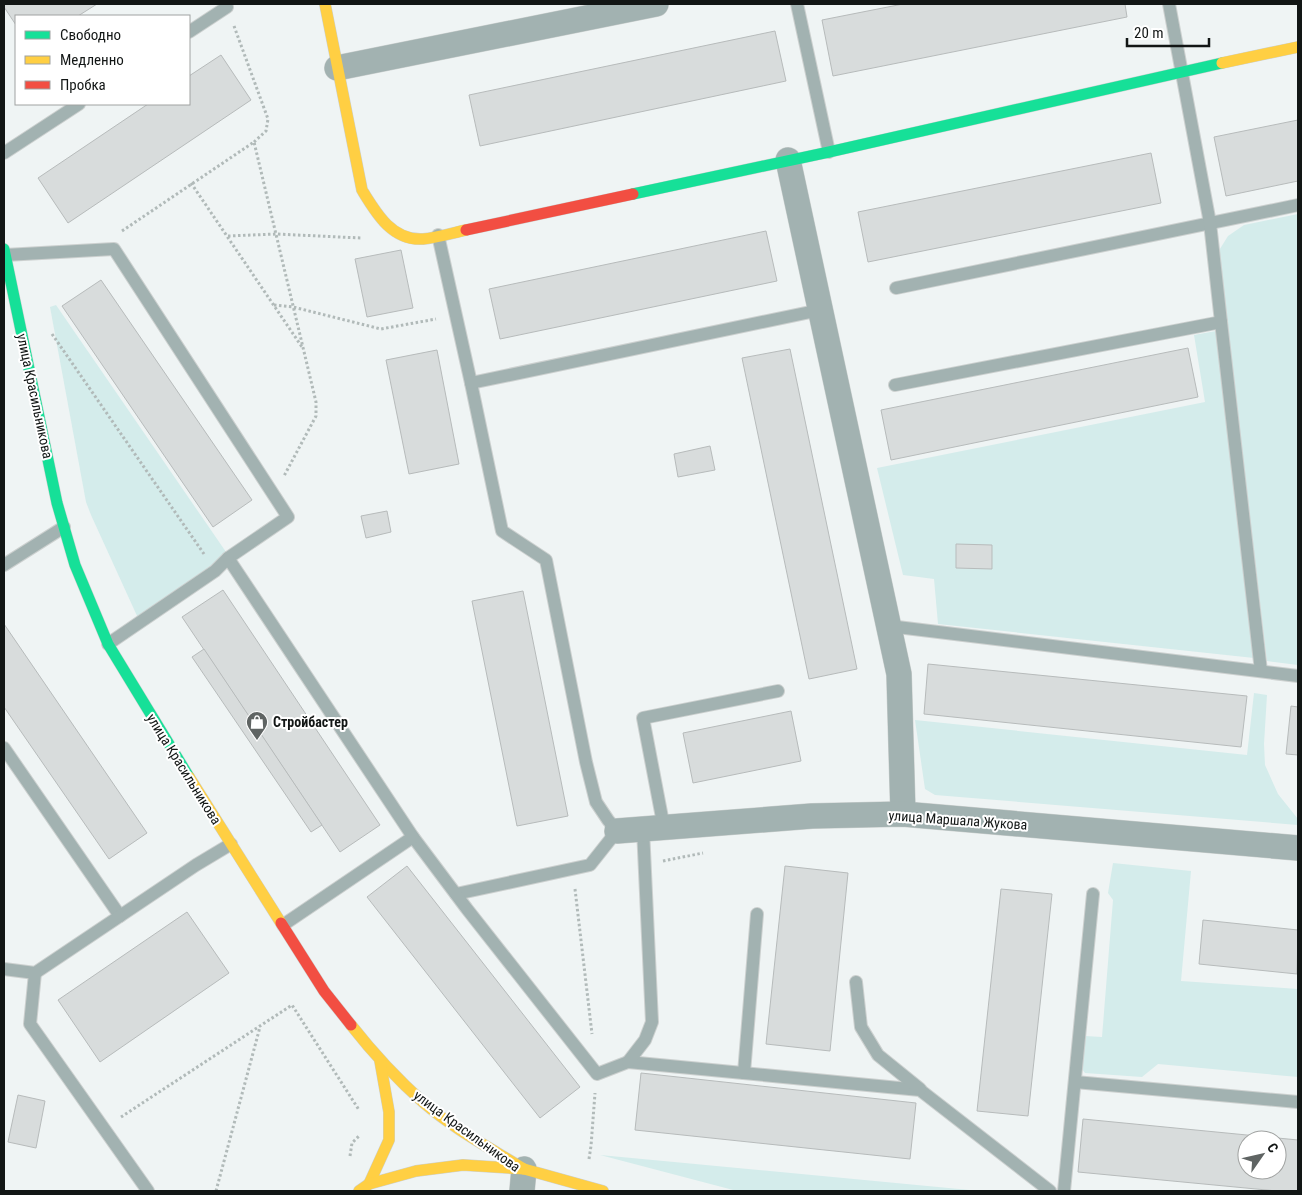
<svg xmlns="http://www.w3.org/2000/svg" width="1302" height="1195" viewBox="0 0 1302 1195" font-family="'Roboto Condensed',sans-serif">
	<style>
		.green { fill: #d4eceb }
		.building { fill: #d8dcdc; stroke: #b7bbbb; fill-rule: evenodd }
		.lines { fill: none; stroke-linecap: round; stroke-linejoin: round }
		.lane-casing { stroke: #ccd0cf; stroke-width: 14 }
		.street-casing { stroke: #ccd0cf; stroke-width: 26 }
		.fast-casing { stroke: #ccd0cf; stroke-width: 12 }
		.slow-casing { stroke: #ccd0cf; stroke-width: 12 }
		.jam-casing { stroke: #ccd0cf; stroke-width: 12 }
		.path { stroke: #b1bab9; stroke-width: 3; stroke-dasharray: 2.5 2.5; stroke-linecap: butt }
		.lane { stroke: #a2b2b1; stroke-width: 12 }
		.street { stroke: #a2b2b1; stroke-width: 25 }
		.fast { stroke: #16e098; stroke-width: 11 }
		.slow { stroke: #ffcf43; stroke-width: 11 }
		.jam { stroke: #f24e42; stroke-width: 11 }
		.labels { text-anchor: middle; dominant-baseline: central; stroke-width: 4; stroke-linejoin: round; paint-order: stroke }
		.street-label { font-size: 14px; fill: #121615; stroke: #fff }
		.poi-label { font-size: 14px; font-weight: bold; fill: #121615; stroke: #fff; text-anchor: start }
	</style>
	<rect width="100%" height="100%" fill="#eff4f4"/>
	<g class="green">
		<polygon points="1298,214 1298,665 1267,661 1218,252 1228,236 1244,225"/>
		<polygon points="56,305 226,552 210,569 138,618 91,515 86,502 50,307"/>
		<polygon points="1216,331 1254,658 938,624 934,579 903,575 877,468 1205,402 1194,335"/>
		<polygon points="1254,693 1267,695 1264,744 1265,765 1278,794 1298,819 1298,825 935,795 925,789 915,720 1247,755"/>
		<polygon points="1113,863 1191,871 1181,981 1298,989 1298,1077 1158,1064 1142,1077 1085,1073 1082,1069 1085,1036 1102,1037 1113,900 1108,893"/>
		<polygon points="600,1155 980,1191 737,1191"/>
	</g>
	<g class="building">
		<polygon points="4,4 97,4 78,16 16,16 16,25 4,7"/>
		<polygon points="903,4 1125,4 1127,17 833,76 822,20"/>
		<polygon points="775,31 786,81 480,146 469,95"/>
		<polygon points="221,55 251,100 68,223 38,178 148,104 189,104 189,76"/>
		<polygon points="1298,120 1298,181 1226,196 1214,137"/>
		<polygon points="1151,153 1161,203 868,262 858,212"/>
		<polygon points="766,231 777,281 500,339 489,289"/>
		<polygon points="401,250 413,308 367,317 355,259"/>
		<polygon points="101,280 252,500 213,527 62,306"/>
		<polygon points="1188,348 1198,397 891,460 881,410"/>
		<polygon points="790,349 857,669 809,679 742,358"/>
		<polygon points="437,350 459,464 409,474 386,360"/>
		<polygon points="710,446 715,470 678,477 674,454"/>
		<polygon points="387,511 391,532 366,538 361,516"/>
		<polygon points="956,544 992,545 992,569 956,568"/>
		<polygon points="223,590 380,825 340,852 182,617"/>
		<polygon points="523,591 568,816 517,826 472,601"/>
		<polygon points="4,624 147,833 109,859 4,707"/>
		<polygon points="204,649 322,825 311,832 192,657"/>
		<polygon points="928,664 1247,696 1241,747 924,714"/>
		<polygon points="1291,706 1298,707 1298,755 1286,754"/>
		<polygon points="791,711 801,761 693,783 683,733"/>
		<polygon points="407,866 580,1087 540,1118 367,897"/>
		<polygon points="785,866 848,873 830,1051 766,1044"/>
		<polygon points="1001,889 1052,894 1028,1116 977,1111"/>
		<polygon points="187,912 229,973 100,1062 58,1000"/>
		<polygon points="1203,920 1298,930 1297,974 1199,964"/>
		<polygon points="641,1073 916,1103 910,1159 635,1130"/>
		<polygon points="18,1095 45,1101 36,1148 8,1142"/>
		<path d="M 1083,1119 L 1298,1140 L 1298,1191 L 1277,1191 L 1078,1172 ZM 1247,1140 L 1277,1140 L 1277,1170 L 1247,1170 Z"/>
	</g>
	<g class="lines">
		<g class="lane-casing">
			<g id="lane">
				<polyline points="797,4 829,152"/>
				<polyline points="189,32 227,7"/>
				<polyline points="4,153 79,104"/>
				<polyline points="438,235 471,383 502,531 546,560 586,762 596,802 608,820 617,831 590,865 456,894"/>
				<polyline points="5,255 114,249 288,517 228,558 413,837 467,909 597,1074 628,1062 920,1090 1050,1191"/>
				<polyline points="896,288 1298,205"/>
				<polyline points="1221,322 1261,671"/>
				<polyline points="471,383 820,310"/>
				<polyline points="895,385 1221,322 1210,223 1169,4"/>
				<polyline points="4,565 64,527"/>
				<polyline points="889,626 1298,676"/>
				<polyline points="108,644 215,571 228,558"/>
				<polyline points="4,748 120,916"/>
				<polyline points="664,828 643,718 778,691"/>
				<polyline points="283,925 413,837"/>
				<polyline points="4,969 35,973 196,865 231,844"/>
				<polyline points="35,973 30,1024 148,1191"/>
				<polyline points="856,982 861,1027 878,1055 920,1089"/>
				<polyline points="628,1062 645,1040 652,1022 643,829"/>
				<polyline points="744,1073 757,914"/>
				<polyline points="1075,1082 1298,1102"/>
				<polyline points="1064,1191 1093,894"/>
			</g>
		</g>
		<g class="street-casing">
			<g id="street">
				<polyline points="337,68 656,4"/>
				<polyline points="788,160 899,674 903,814"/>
				<polyline points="617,831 812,816 903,814 1298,848"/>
				<polyline points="522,1191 524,1169"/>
			</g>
		</g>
		<g class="fast-casing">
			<g id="fast">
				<polyline points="633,194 829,152 1222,63"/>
				<polyline points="4,249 57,503 75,565 108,644 189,777"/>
			</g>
		</g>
		<g class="slow-casing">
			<g id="slow">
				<path d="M 325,4 L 362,190 C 376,213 392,241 423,239 C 437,238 452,233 466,230"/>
				<polyline points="1222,63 1298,47"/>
				<polyline points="189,777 281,923"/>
				<path d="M 351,1025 C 373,1053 397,1079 424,1103 C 454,1129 490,1148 524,1169"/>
				<polyline points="369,1184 389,1140 389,1112 380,1061"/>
				<polyline points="359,1191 369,1184 416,1171 463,1165 524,1169 603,1191"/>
			</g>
		</g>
		<g class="jam-casing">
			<g id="jam">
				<polyline points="466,230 633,194"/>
				<polyline points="281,923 324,991 351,1025"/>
			</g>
		</g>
		<g class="path">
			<polyline points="234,26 268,119 266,131 254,142"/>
			<polyline points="191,183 302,347"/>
			<polyline points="122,231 254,142 316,402 316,416 284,476"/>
			<polyline points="228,236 276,234 361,238"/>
			<polyline points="274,305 293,307 381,329 436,319"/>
			<polyline points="52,334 204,554"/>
			<polyline points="663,861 703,853"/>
			<polyline points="575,889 592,1034"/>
			<polyline points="121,1117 292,1005 359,1110"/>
			<polyline points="350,1156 352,1143 359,1136"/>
			<polyline points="589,1159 591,1146 595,1093"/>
			<polyline points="216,1191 260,1027"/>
		</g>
		<use href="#lane" class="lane"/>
		<use href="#street" class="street"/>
		<use href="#fast" class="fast"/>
		<use href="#slow" class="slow"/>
		<use href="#jam" class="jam"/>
	</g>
	<defs>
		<g id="shop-pin" transform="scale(1.125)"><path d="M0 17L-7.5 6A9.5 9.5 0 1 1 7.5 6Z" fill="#5f6463" stroke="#fff"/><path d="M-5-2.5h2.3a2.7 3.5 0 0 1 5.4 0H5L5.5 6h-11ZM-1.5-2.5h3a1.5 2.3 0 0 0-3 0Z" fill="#fff"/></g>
	</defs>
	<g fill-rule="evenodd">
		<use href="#shop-pin" x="257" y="722"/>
	</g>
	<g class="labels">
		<g class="street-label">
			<text transform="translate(35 396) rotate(78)">улица Красильникова</text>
			<text transform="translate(184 769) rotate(58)">улица Красильникова</text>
			<text transform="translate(958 820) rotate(4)">улица Маршала Жукова</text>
			<text transform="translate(467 1131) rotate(36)">улица Красильникова</text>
		</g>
		<g class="poi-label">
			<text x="273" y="722">Стройбастер</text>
		</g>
	</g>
	<rect width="1302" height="1195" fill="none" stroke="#121615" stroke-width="10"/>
	<rect x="15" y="15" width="175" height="90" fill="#ffffff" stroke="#a0a2a1"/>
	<rect x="25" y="31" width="25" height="8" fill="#16e098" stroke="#a0a2a1"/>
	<text x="60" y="40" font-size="15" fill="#121615">Свободно</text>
	<rect x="25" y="56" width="25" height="8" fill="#ffcf43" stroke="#a0a2a1"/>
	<text x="60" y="65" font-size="15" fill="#121615">Медленно</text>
	<rect x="25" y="81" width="25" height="8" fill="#f24e42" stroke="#a0a2a1"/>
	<text x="60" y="90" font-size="15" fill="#121615">Пробка</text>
	<g transform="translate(1262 1155) rotate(56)"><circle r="24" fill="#ffffff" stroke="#a0a2a1"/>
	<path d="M0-4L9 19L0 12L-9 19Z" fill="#5f6463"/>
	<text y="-8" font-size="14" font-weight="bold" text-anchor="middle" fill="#121615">С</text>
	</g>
	<path d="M1127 38v8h82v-8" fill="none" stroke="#121615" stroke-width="2.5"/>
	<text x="1134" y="38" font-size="15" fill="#121615" stroke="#ffffff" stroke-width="4" paint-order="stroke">20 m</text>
</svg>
